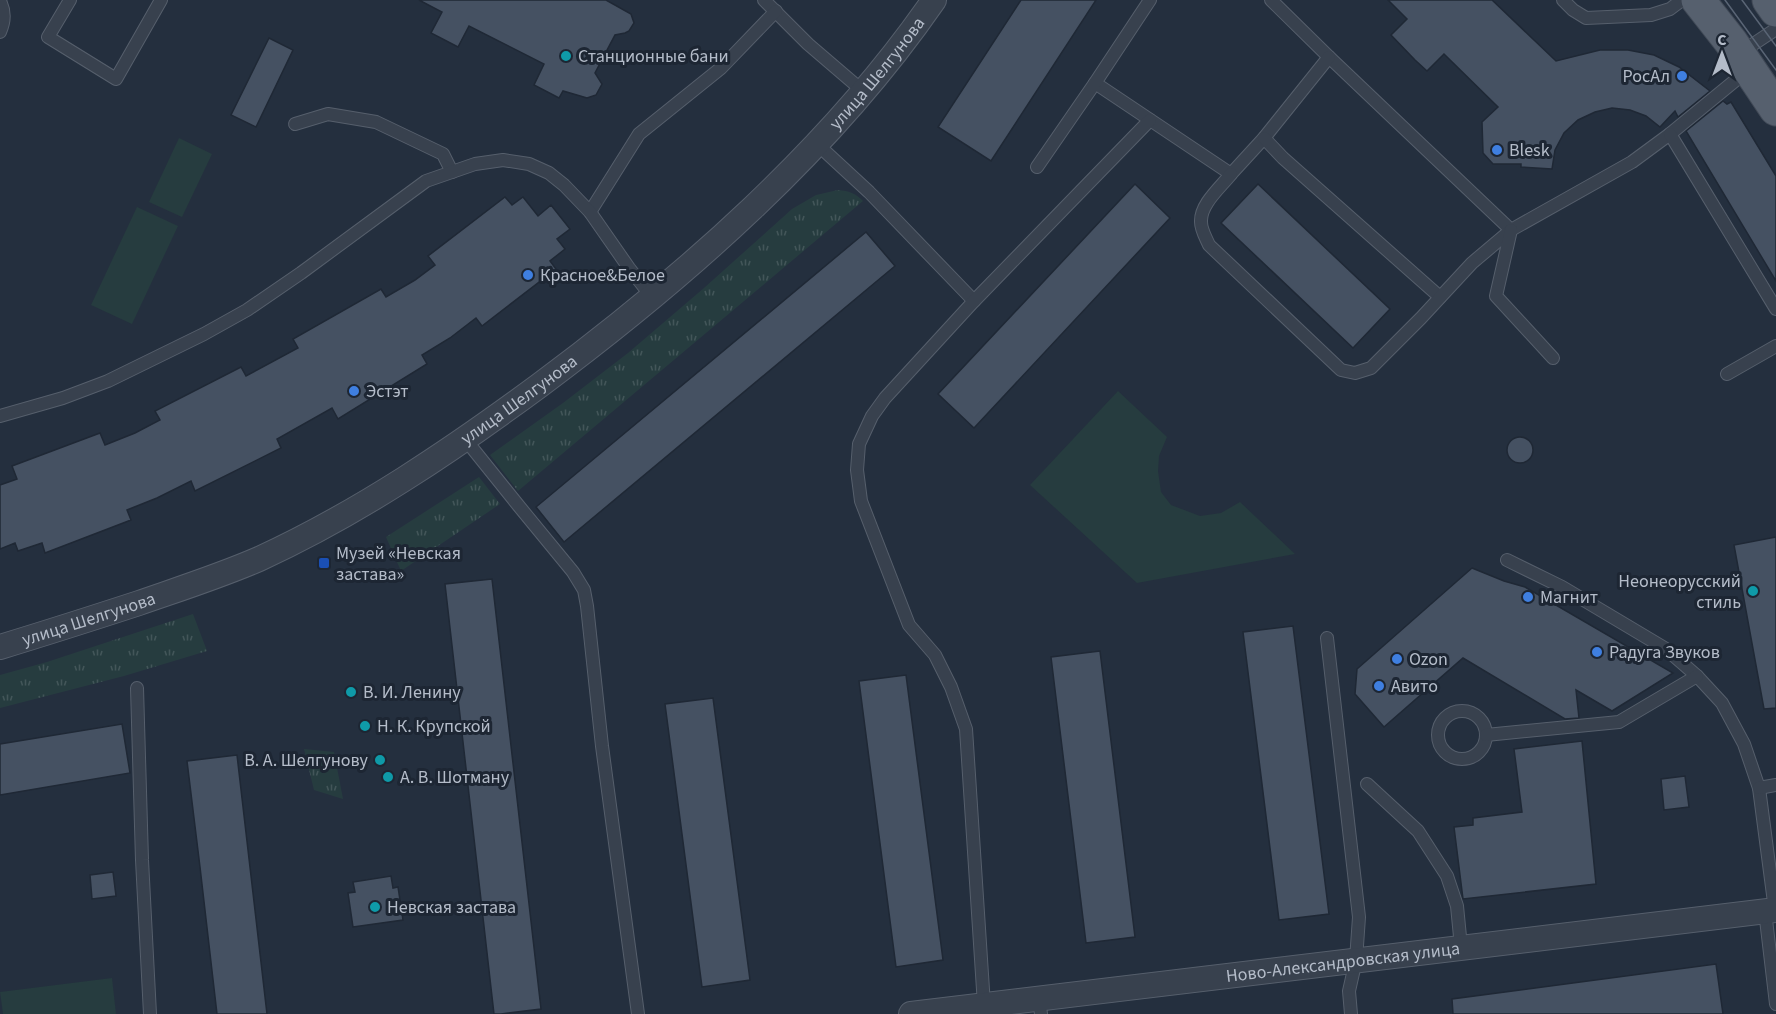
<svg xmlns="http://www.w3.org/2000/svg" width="1776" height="1014" viewBox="0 0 1776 1014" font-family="'Source Sans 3',sans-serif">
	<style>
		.grass { fill: url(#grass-tufts) }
		.park { fill: #263c3f }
		.building { fill: #455162; stroke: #1f2835; stroke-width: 1.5 }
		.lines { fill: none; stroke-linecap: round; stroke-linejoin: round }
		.lane-casing { stroke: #565f6c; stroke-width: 14 }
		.street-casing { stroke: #565f6c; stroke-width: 26 }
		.primary-casing { stroke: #414a57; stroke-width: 35 }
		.lane { stroke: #38414e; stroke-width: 12 }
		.street { stroke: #38414e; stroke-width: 24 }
		.primary { stroke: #56606e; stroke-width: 33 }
		.tram { stroke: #5a6575; stroke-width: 1.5 }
		.culture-dot { fill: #0f9aa8; stroke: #1d2633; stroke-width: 2 }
		.shop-dot { fill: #3f7fe0; stroke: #1d2633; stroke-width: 2 }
		.transit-dot { fill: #1a4fb4; stroke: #1d2633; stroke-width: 2 }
		.labels { text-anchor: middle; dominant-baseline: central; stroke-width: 6; stroke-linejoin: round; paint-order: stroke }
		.poi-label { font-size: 18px; fill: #b4bcc9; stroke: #1d2633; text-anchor: start }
		.street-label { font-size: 18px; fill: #b4bcc9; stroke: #1d2633 }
	</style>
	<defs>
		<pattern id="grass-tufts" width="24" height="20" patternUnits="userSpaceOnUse" patternTransform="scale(1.5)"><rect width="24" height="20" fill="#263c3f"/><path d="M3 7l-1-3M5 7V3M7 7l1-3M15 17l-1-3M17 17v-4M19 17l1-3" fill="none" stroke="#435659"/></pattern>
	</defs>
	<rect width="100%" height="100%" fill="#242f3e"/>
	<g class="grass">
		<path d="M 838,190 C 849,191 855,193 863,201 L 518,491 L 490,455 L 563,403 L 628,353 L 704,288 L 792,209 L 816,195 Z"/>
		<polygon points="479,477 500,504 401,571 386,537"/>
		<polygon points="193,614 207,651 124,676 0,708 0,675 47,662"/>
		<polygon points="304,749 334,752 343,799 314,790"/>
	</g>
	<g class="park">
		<polygon points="179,138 212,154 182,217 149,202"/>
		<polygon points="137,207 178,226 132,324 91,305"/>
		<polygon points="1118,391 1167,437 1159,456 1158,471 1161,492 1171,505 1200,516 1221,513 1240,502 1295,554 1137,583 1030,485"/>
		<polygon points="112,978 116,1014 3,1014 0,992"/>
	</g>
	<g class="building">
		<polygon points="419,0 606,0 631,14 634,23 629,31 625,33 615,35 595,73 602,84 596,95 587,98 563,91 559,98 534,85 544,64 469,26 458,47 431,33 442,12"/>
		<polygon points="1021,0 1096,0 991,161 938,127"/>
		<polygon points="1388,0 1492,0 1556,61 1600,50 1628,50 1654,55 1679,67 1710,91 1678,117 1675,111 1660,127 1646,116 1630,110 1612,108 1595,112 1578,120 1564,133 1555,150 1552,169 1521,167 1521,164 1493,164 1483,153 1482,122 1498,107 1444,54 1427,71 1415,60 1391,35 1407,19"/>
		<polygon points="269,38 293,50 256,127 231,115"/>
		<polygon points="1723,101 1727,104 1731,102 1776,176 1776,281 1686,131"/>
		<polygon points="1135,184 1170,218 974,428 938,394"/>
		<polygon points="1258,184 1390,309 1353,348 1221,223"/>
		<polygon points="505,197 512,205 523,197 538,216 551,205 570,229 557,239 565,249 550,261 556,269 482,326 476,318 450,338 422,355 427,364 338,419 332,408 277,439 281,448 195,491 191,481 157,498 127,510 131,520 45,553 42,543 18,551 15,543 0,549 0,485 17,479 12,466 100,433 105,445 135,433 160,420 155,411 241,367 246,376 298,348 293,339 381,289 386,297 415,280 435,265 428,256"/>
		<polygon points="866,232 895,266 564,542 536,507"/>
		<circle cx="1520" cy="450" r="13"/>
		<polygon points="1776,537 1776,708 1764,709 1734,545"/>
		<polygon points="1472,568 1504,581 1525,587 1673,673 1612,711 1576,690 1579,718 1565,719 1463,658 1384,727 1355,694 1357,669"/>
		<polygon points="492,579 541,1009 501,1014 494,1014 445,584"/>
		<polygon points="1293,626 1329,914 1279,920 1243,632"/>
		<polygon points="1100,651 1135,937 1086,943 1051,657"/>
		<polygon points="906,675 943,960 896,967 859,681"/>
		<polygon points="713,698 750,980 702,987 665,704"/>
		<polygon points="122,724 130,773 0,795 0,744"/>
		<polygon points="1582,741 1596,884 1463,899 1454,827 1473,825 1473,818 1522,812 1514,749"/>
		<polygon points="237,755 267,1014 217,1014 200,867 187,761"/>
		<polygon points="1685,776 1689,807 1664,810 1661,779"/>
		<polygon points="113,872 116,896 92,899 90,875"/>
		<polygon points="391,876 393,888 398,887 403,920 353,927 348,893 355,892 353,882"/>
		<polygon points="1716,964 1723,1014 1453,1014 1452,999"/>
	</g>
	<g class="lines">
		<g class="lane-casing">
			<g id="lane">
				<polyline points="70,0 48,37 116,79 161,0"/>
				<polyline points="764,0 808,44 864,92"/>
				<polyline points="1271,0 1329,57 1511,230 1632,162 1670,134 1748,70"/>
				<polyline points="1563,0 1573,10 1586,18 1651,15 1670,9 1682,0"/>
				<path d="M 0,1 C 5,11 5,21 0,32"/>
				<polyline points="1740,53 1776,29"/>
				<polyline points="1095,83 1231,174 1264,138 1329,57"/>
				<polyline points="295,124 328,114 376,122 443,154 452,172"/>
				<polyline points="1670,134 1776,309"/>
				<polyline points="1264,138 1283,158 1440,297"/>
				<polyline points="817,144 869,192 974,301"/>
				<polyline points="1037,167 1095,83 1150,0"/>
				<path d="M 1231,174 C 1221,187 1200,204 1201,222 C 1201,230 1206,238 1209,245 L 1341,370 L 1355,373 L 1371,368 L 1421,318 L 1472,263 L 1511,230"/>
				<polyline points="590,212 639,134 721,68 776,11"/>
				<polyline points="1511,230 1496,296 1553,358"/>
				<polyline points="1727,374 1776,346"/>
				<polyline points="0,416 63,398 108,381 204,334 247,310 301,273 426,181 475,164 503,160 529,164 549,173 564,185 590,212 629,268 652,297"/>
				<polyline points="465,439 518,505 573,572 584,590 587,606 602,746 638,1014"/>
				<polyline points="1507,560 1562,587 1666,649 1697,676 1722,703 1744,744 1759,788 1775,910"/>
				<polyline points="1327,638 1359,917 1356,960 1349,991 1351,1014"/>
				<polyline points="137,688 142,860 150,1014"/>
				<circle cx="1462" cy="735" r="24"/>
				<polyline points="1486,735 1619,722 1697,676"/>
				<polyline points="1367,784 1418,831 1447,876 1457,906 1461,947"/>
				<polyline points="1759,788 1776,785"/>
				<polyline points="1765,911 1776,1004"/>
				<polyline points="1039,999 1041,1014"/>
				<polyline points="984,1005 966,729 951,687 935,655 909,625 861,501 857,470 859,444 872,416 885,398 974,301 1150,120"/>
			</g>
		</g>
		<g class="street-casing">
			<g id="street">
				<path id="s1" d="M 0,647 C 46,633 93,618 139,603 C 179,589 220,576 259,559 C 359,513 452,450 540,385 C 685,277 831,149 934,0"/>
				<path id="s2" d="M 911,1014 L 1776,910"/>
			</g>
		</g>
		<g class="primary-casing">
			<g id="primary">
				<polyline points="1698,0 1731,42 1776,109"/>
				<polyline points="1769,0 1776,10"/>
			</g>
		</g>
		<use href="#lane" class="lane"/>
		<use href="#street" class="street"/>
		<use href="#primary" class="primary"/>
		<g class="tram">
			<polyline points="1725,0 1776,70"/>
			<polyline points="1742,0 1776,46"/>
		</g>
	</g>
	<g class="culture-dot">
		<circle cx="566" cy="56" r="6"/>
		<circle cx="1753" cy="591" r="6"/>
		<circle cx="351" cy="692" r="6"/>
		<circle cx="365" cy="726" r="6"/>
		<circle cx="380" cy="760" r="6"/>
		<circle cx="388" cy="777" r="6"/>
		<circle cx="375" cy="907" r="6"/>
	</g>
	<g class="shop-dot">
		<circle cx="1682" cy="76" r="6"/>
		<circle cx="1497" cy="150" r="6"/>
		<circle cx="528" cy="275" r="6"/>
		<circle cx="354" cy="391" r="6"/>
		<circle cx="1528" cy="597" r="6"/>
		<circle cx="1597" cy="652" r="6"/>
		<circle cx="1397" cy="659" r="6"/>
		<circle cx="1379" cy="686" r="6"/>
	</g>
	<rect class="transit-dot" x="318" y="557" width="12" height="12" rx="3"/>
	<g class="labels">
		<g class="poi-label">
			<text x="578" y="56">Станционные бани</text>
			<text x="1670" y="76" text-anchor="end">РосАл</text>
			<text x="1509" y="150">Blesk</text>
			<text x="540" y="275">Красное&amp;Белое</text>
			<text x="366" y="391">Эстэт</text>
			<text x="336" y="553">Музей «Невская<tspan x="336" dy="21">застава»</tspan></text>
			<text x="1741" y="581" text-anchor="end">Неонеорусский<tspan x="1741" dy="21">стиль</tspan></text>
			<text x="1540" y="597">Магнит</text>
			<text x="1609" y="652">Радуга Звуков</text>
			<text x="1409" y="659">Ozon</text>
			<text x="1391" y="686">Авито</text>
			<text x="363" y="692">В. И. Ленину</text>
			<text x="377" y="726">Н. К. Крупской</text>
			<text x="368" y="760" text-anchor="end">В. А. Шелгунову</text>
			<text x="400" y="777">А. В. Шотману</text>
			<text x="387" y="907">Невская застава</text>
		</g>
		<g class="street-label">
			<text stroke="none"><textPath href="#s1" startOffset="1065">улица Шелгунова</textPath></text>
			<text stroke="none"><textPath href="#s1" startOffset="579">улица Шелгунова</textPath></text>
			<text stroke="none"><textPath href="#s1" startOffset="93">улица Шелгунова</textPath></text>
			<text stroke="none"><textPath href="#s2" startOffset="435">Ново-Александровская улица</textPath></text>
		</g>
	</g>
	<g transform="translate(1722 54)" stroke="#1d2633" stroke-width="4.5" paint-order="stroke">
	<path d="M0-4.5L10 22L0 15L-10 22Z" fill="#b4bcc9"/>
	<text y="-9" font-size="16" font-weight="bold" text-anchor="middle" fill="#b4bcc9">С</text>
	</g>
</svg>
